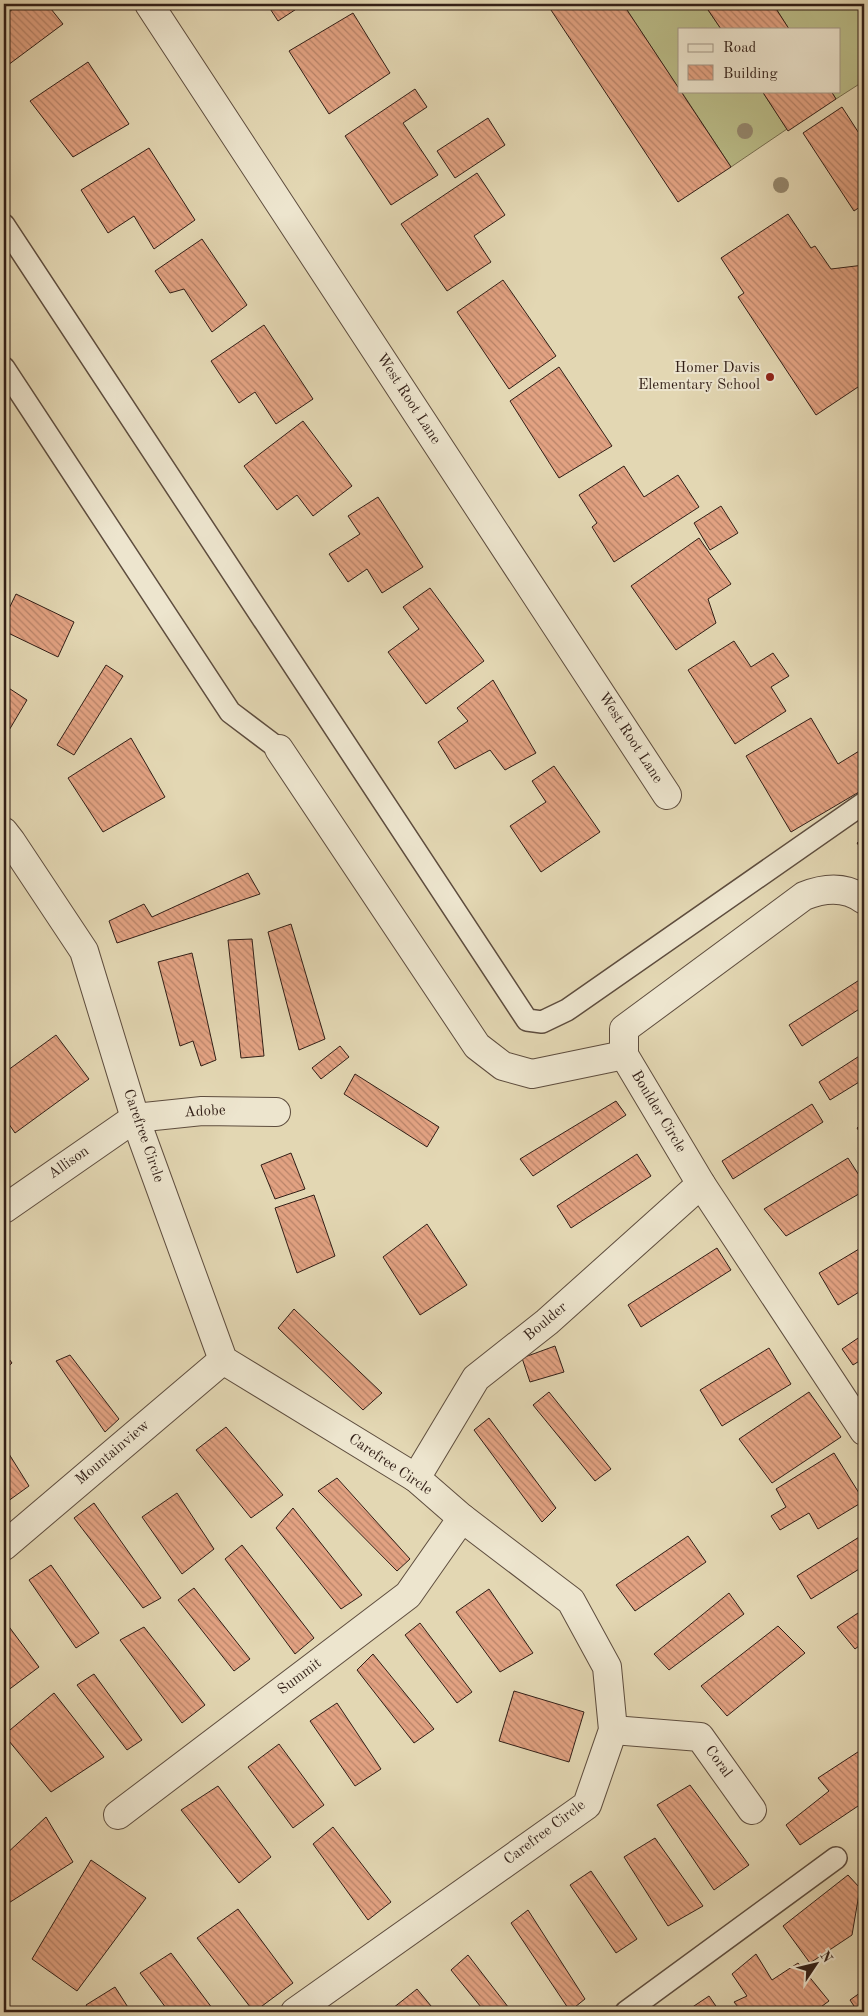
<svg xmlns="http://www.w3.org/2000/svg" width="868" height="2016" viewBox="0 0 868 2016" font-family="'Old Standard TT',serif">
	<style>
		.grass { fill: #babc88; stroke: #766e50 }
		.building { fill: url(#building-back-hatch); stroke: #321f17 }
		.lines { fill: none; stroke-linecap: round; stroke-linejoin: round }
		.lane-casing { stroke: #5e4d3e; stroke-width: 24 }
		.street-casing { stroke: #5e4d3e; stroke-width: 30 }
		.lane { stroke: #ede5ce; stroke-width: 21 }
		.street { stroke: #ede5ce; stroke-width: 28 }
		.tree { fill: #94876d }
		.poi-dot { fill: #8f2418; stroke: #ede5ce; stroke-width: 2 }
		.labels { text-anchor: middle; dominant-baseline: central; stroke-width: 4; stroke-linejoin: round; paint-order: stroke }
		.poi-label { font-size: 15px; fill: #321f17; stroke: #ede5ce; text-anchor: end }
		.street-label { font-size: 15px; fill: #321f17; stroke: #ede5ce }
	</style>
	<defs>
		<pattern id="building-back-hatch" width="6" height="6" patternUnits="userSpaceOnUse" patternTransform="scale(1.25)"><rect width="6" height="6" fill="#e2a282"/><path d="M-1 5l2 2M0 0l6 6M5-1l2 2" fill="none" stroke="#b88369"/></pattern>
	</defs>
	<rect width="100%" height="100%" fill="#e3d7b3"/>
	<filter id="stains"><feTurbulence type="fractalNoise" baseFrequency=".004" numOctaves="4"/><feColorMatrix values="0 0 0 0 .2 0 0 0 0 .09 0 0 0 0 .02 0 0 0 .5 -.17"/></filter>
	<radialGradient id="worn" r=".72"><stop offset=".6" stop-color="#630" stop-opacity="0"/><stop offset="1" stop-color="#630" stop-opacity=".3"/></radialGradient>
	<g class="grass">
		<polygon points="623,4 704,4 721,29 679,29 679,89"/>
		<polygon points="773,4 864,4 864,81 836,99 831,91 839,91 839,29 789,29"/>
		<polygon points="681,91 762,91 787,129 731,167"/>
	</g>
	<g class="building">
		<polygon points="19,4 47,4 63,24 4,68 4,16"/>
		<polygon points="267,4 304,4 278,21"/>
		<polygon points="547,4 623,4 731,167 678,202"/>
		<polygon points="704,4 773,4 789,29 721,29"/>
		<polygon points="353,13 390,73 329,114 289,51"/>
		<polygon points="88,62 129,124 73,157 30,101"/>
		<polygon points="415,89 427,107 403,123 438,175 391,205 345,136"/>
		<polygon points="762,91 831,91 836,99 788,131"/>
		<polygon points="842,107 864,141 864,204 854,211 803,133"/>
		<polygon points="488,118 505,145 455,178 437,151"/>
		<polygon points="149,148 195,220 154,249 134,216 108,233 81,190"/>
		<polygon points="477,173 505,215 474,236 491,262 447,291 401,224"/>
		<polygon points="788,214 811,248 815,246 831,269 864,265 864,383 816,415 738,297 744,293 721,258"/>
		<polygon points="864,221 864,233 859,225"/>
		<polygon points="202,239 247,305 212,332 184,289 170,293 155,271"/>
		<polygon points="503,280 556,356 509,389 457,312"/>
		<polygon points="264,325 313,399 276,424 255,392 239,403 211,361"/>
		<polygon points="559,367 612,446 559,478 510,401"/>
		<polygon points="303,421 352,486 313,516 297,495 277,510 244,466"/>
		<polygon points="624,466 644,497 678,475 699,507 614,562 592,527 597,523 579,495"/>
		<polygon points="378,497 423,567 382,593 367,569 348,582 329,554 360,534 348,516"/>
		<polygon points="721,506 738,533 710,550 694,523"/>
		<polygon points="699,538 731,584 708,599 716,623 676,650 631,586"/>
		<polygon points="430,588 484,661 426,704 388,652 419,629 403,607"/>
		<polygon points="16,594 74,622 58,657 4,631 4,619"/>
		<polygon points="734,641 751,667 773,653 789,676 771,687 786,711 735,744 688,670"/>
		<polygon points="106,665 123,676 74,755 57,745"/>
		<polygon points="493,680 536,753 505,770 490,750 455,769 438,742 468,721 457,708"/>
		<polygon points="4,685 27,700 5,737 4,737"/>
		<polygon points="811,718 838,764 864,748 864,789 791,832 746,756"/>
		<polygon points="131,738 165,797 103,832 68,778"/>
		<polygon points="554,766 600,832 541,872 510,826 546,802 532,781"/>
		<polygon points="864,838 864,853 857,843"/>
		<polygon points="248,873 260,894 117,943 109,921 144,904 152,917"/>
		<polygon points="291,924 325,1039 299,1050 268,932"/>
		<polygon points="252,939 264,1056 241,1058 228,940"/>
		<polygon points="192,953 216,1060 201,1066 193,1041 180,1046 158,962"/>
		<polygon points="864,977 864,1006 802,1046 789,1025"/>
		<polygon points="56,1035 89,1079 15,1133 4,1117 4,1073"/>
		<polygon points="340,1046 349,1057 321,1079 312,1068"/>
		<polygon points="864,1053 864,1079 830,1100 819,1082"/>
		<polygon points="355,1074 439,1127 427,1147 344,1094"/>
		<polygon points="616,1101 626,1115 533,1176 520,1159"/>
		<polygon points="812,1104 823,1122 733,1179 722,1161"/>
		<polygon points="864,1122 864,1139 857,1128"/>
		<polygon points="291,1153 305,1189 275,1199 261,1165"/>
		<polygon points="637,1154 651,1176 571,1228 557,1206"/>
		<polygon points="848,1158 864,1183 864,1191 786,1236 764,1209"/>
		<polygon points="314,1195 335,1256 297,1273 275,1208"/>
		<polygon points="427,1224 467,1285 420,1315 383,1257"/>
		<polygon points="864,1246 864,1289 838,1305 819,1273"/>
		<polygon points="717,1248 731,1270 641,1327 628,1305"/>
		<polygon points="294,1309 382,1393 363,1410 278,1328"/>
		<polygon points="864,1334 864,1358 853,1365 842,1349"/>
		<polygon points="555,1346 564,1372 530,1382 522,1358"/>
		<polygon points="769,1348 791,1384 722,1426 700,1390"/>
		<polygon points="4,1352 12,1363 4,1370"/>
		<polygon points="70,1355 119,1419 105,1432 56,1361"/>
		<polygon points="549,1392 611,1469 595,1481 533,1405"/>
		<polygon points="809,1392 841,1437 772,1483 739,1439"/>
		<polygon points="489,1418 556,1508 542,1522 474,1430"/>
		<polygon points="226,1427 283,1495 251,1518 196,1450"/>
		<polygon points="4,1446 29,1486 4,1504"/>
		<polygon points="834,1453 864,1501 818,1529 809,1513 780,1530 771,1516 786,1507 776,1489"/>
		<polygon points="337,1478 410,1559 397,1571 318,1491"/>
		<polygon points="177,1493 214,1549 182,1574 142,1517"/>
		<polygon points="94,1503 161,1598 143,1608 74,1518"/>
		<polygon points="293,1508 362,1595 341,1609 276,1528"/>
		<polygon points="864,1534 864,1566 811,1599 797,1576"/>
		<polygon points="688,1536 706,1562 635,1611 616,1585"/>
		<polygon points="242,1545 314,1638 295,1654 225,1559"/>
		<polygon points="51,1565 99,1633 76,1648 29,1580"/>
		<polygon points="194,1588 250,1659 234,1671 178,1600"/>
		<polygon points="489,1589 533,1653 500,1672 456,1612"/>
		<polygon points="729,1593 744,1614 669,1670 654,1654"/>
		<polygon points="864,1609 864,1642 855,1649 837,1627"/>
		<polygon points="4,1620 39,1667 7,1691 4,1687"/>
		<polygon points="420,1623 472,1692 457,1703 405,1635"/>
		<polygon points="778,1626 805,1653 727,1716 701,1686"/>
		<polygon points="144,1627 205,1705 182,1723 120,1640"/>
		<polygon points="373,1654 434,1729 414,1743 357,1670"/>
		<polygon points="94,1674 142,1740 127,1750 77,1685"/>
		<polygon points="514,1691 584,1712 569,1762 499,1741"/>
		<polygon points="54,1693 104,1757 51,1792 4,1735"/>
		<polygon points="337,1703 381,1769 355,1786 310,1721"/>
		<polygon points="279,1744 324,1805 293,1828 248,1767"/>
		<polygon points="864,1748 864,1802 800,1845 786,1825 829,1791 818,1778"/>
		<polygon points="690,1785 749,1865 714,1890 657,1805"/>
		<polygon points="218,1786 271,1857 239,1883 181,1810"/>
		<polygon points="46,1817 73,1862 4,1906 4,1856"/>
		<polygon points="333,1827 391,1902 368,1920 313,1844"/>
		<polygon points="655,1838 703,1906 668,1926 624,1857"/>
		<polygon points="91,1860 146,1898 77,1991 32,1959"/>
		<polygon points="591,1871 637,1939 616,1953 570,1885"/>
		<polygon points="848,1875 860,1888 852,1935 810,1963 783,1926"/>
		<polygon points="238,1909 293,1983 254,2012 197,1938"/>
		<polygon points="528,1910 585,1999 570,2011 511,1923"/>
		<polygon points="171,1953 215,2012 169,2012 140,1973"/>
		<polygon points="756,1954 772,1980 798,1963 829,2001 814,2012 742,2012 734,2002 747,1996 732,1974"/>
		<polygon points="468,1955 512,2012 485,2012 451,1970"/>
		<polygon points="115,1987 131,2012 90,2012 86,2005"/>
		<polygon points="417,1989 436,2012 388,2012"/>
		<polygon points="864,1990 864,2012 858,2012 850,2000"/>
		<polygon points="709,1996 720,2012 685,2012"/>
	</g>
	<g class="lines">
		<g class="lane-casing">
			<g id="lane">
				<polyline points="4,225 527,1020 542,1022 567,1010 864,803"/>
				<polyline points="4,368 230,712 279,749"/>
				<polyline points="626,2012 836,1858"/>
			</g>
		</g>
		<g class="street-casing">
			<g id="street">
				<polyline points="149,4 667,795"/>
				<polyline points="279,749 477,1046 503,1066 532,1074 624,1055"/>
				<polyline points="4,832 11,841 84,951 135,1118 223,1360 416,1478 462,1518 571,1601 607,1667 613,1730 587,1805 295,2012"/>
				<path d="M 864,900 C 846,886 824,888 804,896 L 624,1029 L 624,1055 L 701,1184 L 864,1431"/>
				<polyline points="4,1209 135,1118 202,1111 276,1112"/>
				<polyline points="416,1478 476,1378 547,1322 701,1184"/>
				<polyline points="4,1546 223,1360"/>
				<polyline points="613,1730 700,1737 752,1810"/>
				<polyline points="118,1815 408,1595 462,1518"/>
			</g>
		</g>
		<use href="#lane" class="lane"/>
		<use href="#street" class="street"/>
	</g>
	<g class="tree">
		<circle cx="745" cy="131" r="8"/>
		<circle cx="781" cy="185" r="8"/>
	</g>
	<circle class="poi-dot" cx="770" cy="377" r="5"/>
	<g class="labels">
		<g class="poi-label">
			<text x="760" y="368">Homer Davis<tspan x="760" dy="17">Elementary School</tspan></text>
		</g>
		<g class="street-label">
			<text transform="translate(408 399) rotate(57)">West Root Lane</text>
			<text transform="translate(630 738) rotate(57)">West Root Lane</text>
			<text transform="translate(205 1112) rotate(-3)">Adobe</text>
			<text transform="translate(658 1112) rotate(59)">Boulder Circle</text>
			<text transform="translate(143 1136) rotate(71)">Carefree Circle</text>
			<text transform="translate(69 1163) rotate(-35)">Allison</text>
			<text transform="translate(546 1322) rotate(-40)">Boulder</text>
			<text transform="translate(113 1453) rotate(-40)">Mountainview</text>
			<text transform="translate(390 1465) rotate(34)">Carefree Circle</text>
			<text transform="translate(300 1677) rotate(-37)">Summit</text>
			<text transform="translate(718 1762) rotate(54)">Coral</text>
			<text transform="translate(545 1833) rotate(-37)">Carefree Circle</text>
		</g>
	</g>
	<rect width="868" height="2016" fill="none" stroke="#e3d7b3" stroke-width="20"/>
	<rect x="5" y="5" width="858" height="2006" fill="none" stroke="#321f17" stroke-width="2.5"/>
	<rect x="10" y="10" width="848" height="1996" fill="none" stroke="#321f17"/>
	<rect x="678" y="28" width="162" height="65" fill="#ede5ce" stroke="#a29685"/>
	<rect x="688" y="44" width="25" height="8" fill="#ede5ce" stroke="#a29685"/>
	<text x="723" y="52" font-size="15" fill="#321f17">Road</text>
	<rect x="688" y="65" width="25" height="15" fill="url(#building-back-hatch)" stroke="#a29685"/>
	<text x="723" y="78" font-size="15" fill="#321f17">Building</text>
	<g transform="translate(816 1964) rotate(55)" stroke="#ede5ce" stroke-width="4" paint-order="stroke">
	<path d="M0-4L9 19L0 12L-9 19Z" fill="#321f17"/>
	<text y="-8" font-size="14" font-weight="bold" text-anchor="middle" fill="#321f17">N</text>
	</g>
	<rect width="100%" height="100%" filter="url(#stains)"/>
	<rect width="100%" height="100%" fill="url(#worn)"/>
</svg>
